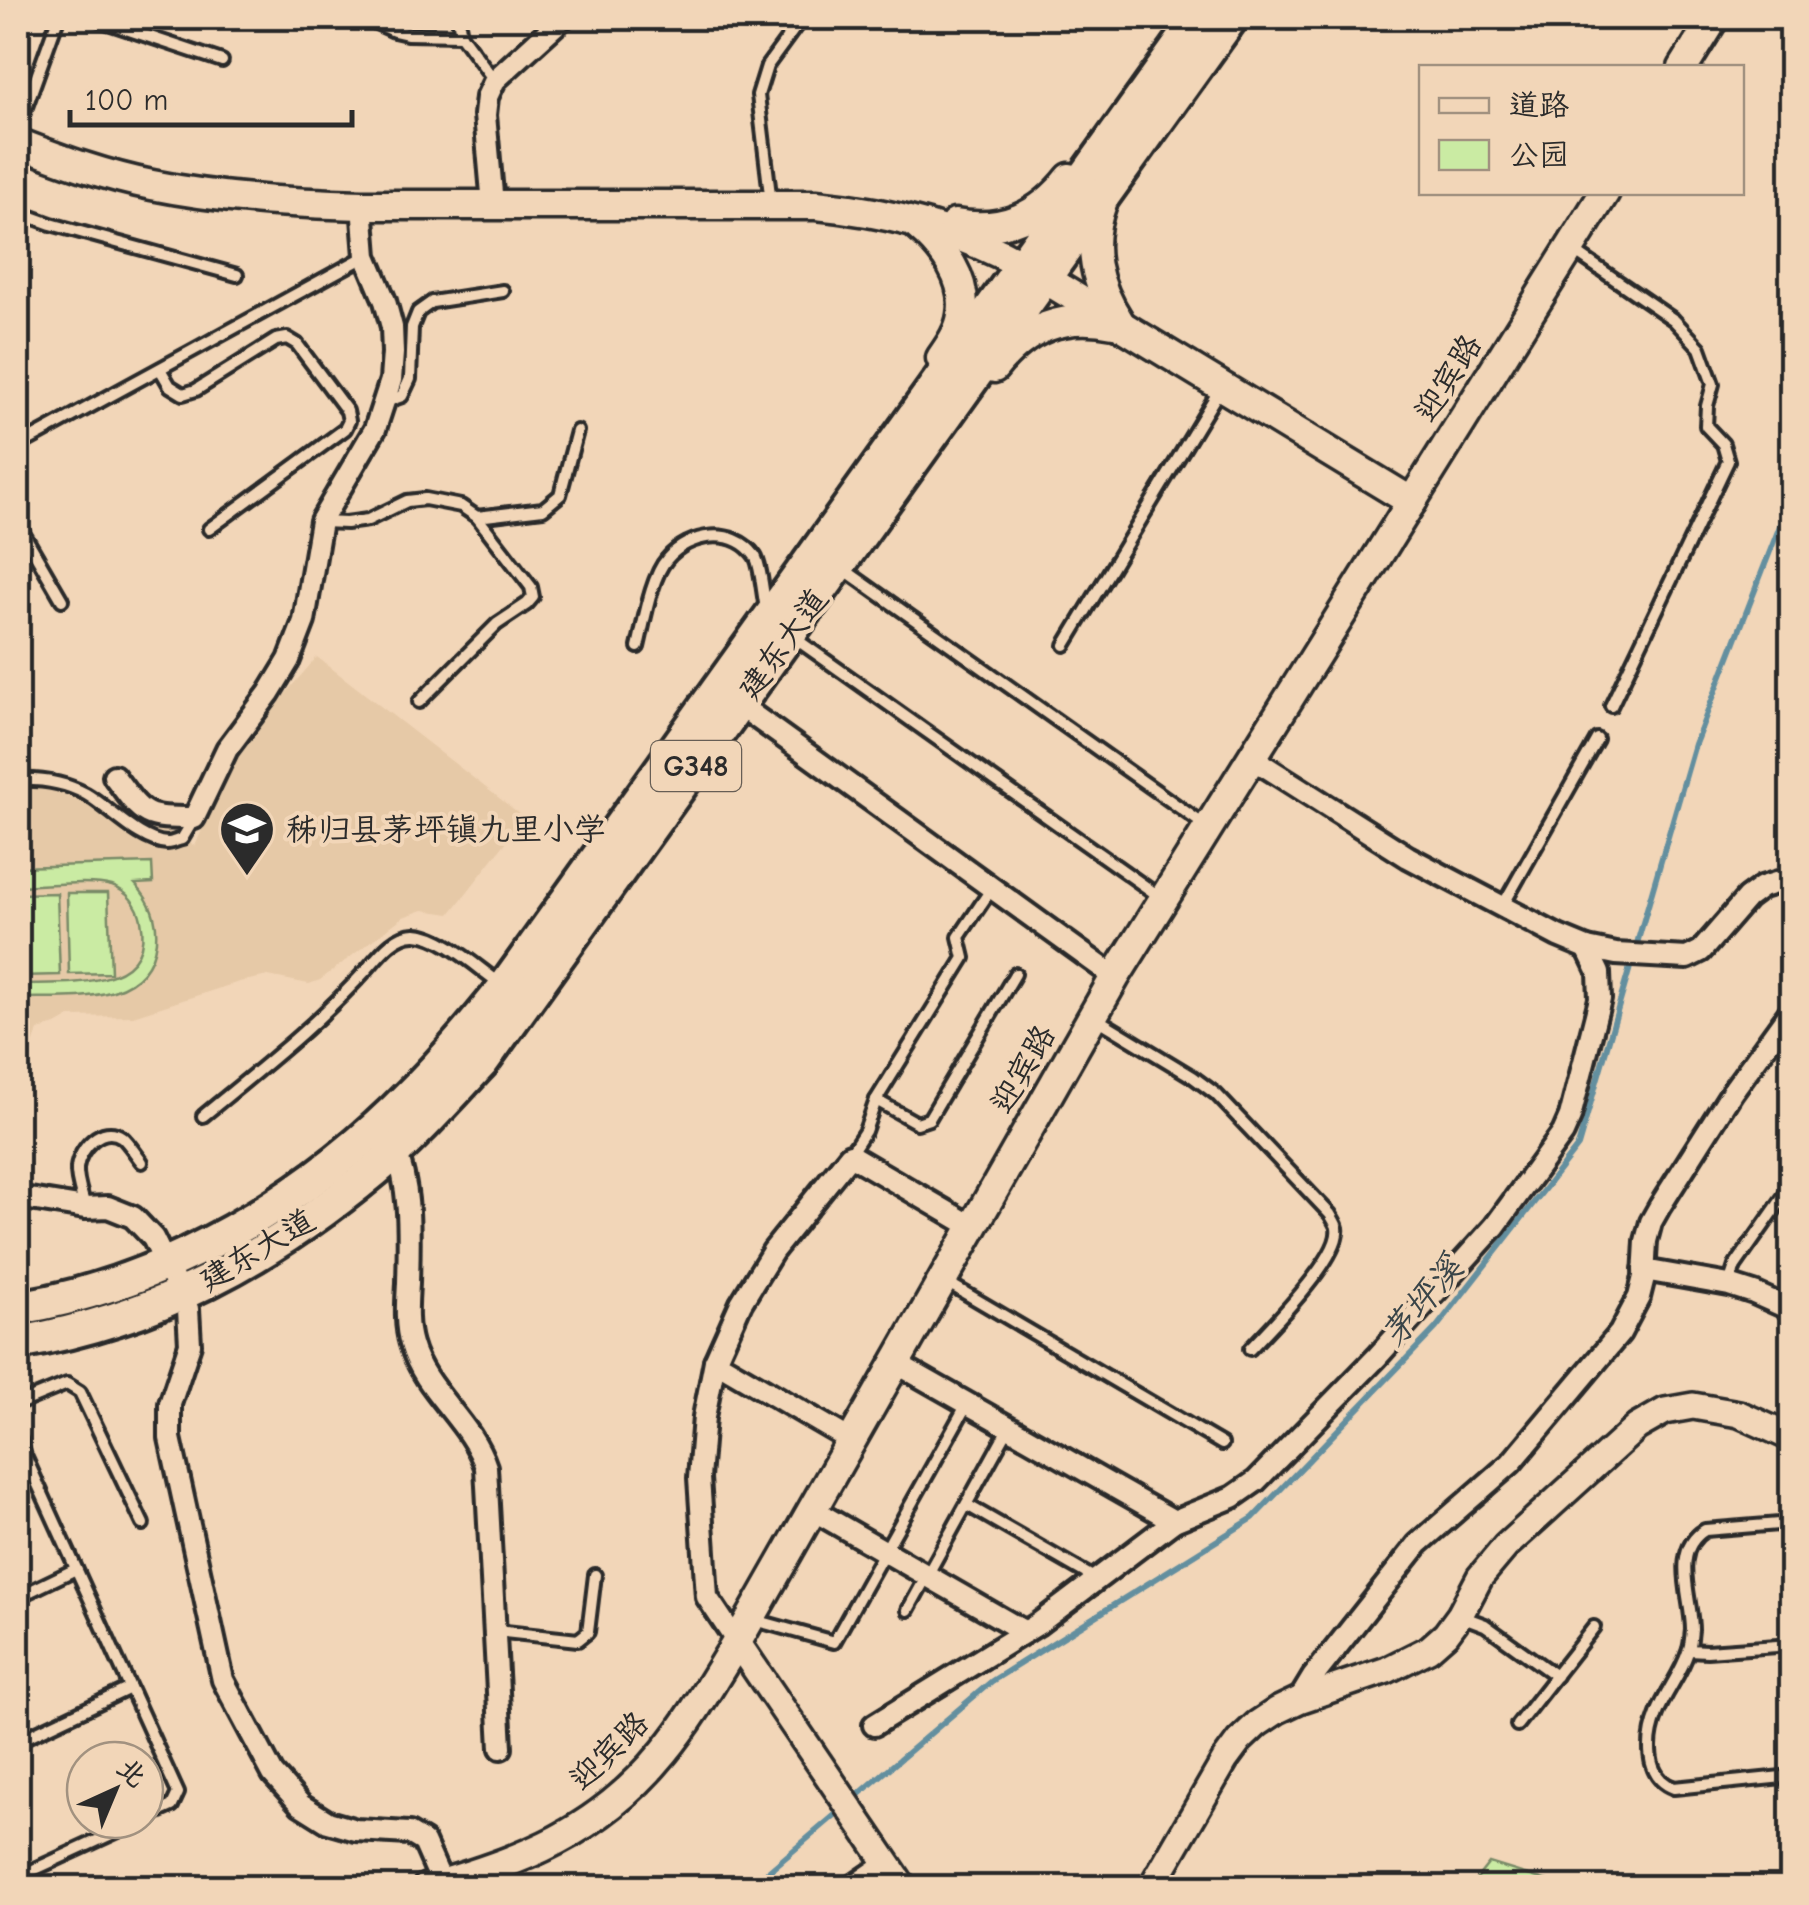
<svg xmlns="http://www.w3.org/2000/svg" width="1809" height="1905" viewBox="0 0 1809 1905" font-family="'Comic Neue','LXGW WenKai TC',sans-serif">
	<style>
		.built { fill: #e6c9a7 }
		.green { fill: #caeba3; stroke: #7a8b67; stroke-width: 2.5 }
		.lines { fill: none; stroke-linecap: round; stroke-linejoin: round }
		.stream { stroke: #648f9f; stroke-width: 6 }
		.service-casing { stroke: #2b2b2b; stroke-width: 18 }
		.minor-casing { stroke: #2b2b2b; stroke-width: 28 }
		.tertiary-casing { stroke: #2b2b2b; stroke-width: 32 }
		.secondary-casing { stroke: #2b2b2b; stroke-width: 35 }
		.trunk-casing { stroke: #2b2b2b; stroke-width: 40 }
		.service { stroke: #f2d6b8; stroke-width: 10 }
		.minor { stroke: #f2d6b8; stroke-width: 20 }
		.tertiary { stroke: #f2d6b8; stroke-width: 25 }
		.secondary { stroke: #f2d6b8; stroke-width: 28 }
		.trunk { stroke: #f2d6b8; stroke-width: 32 }
		.labels { text-anchor: middle; dominant-baseline: central; stroke-width: 8; stroke-linejoin: round; paint-order: stroke }
		.shield { fill: #f2d6b8; stroke: #675e55; stroke-width: 2.5 }
		.shield-label { font-size: 30px; font-weight: bold; fill: #2b2b2b }
		.street-label { font-size: 32px; fill: #2b2b2b; stroke: #f2d6b8 }
		.poi-label { font-size: 32px; fill: #2b2b2b; stroke: #f2d6b8; text-anchor: start }
		.water-label { font-size: 35px; font-style: italic; fill: #394448; stroke: #f2d6b8 }
	</style>
	<rect width="100%" height="100%" fill="#f2d6b8"/>
	<filter id="ink" filterUnits="userSpaceOnUse"><feTurbulence type="fractalNoise" baseFrequency=".01" numOctaves="2"/><feDisplacementMap in="SourceGraphic" scale="20" xChannelSelector="R" yChannelSelector="G"/><feConvolveMatrix kernelMatrix="1 2 1 2 8 2 1 2 1" color-interpolation-filters="sRGB"/></filter>
	<g filter="url(#ink)">
		<polygon class="built" points="317,657 525,818 450,914 423,910 403,917 320,980 309,984 268,976 239,982 133,1016 70,1017 56,1025 38,1030 26,1068 18,1080 18,766 70,778 109,799 142,826 168,831 195,846 238,748"/>
		<g class="green">
			<path d="M 152,863 L 153,883 L 135,884 C 150,900 158,919 156,941 C 148,1008 66,996 18,998 L 18,984 C 62,982 156,993 141,920 C 138,905 127,891 112,886 C 89,879 43,886 18,886 L 18,867 Z"/>
			<polygon points="57,893 60,975 18,976 18,894"/>
			<polygon points="67,893 108,893 111,973 69,974"/>
			<polygon points="1489,1863 1567,1887 1470,1887"/>
		</g>
		<g class="lines">
			<g class="stream">
				<polyline points="851,1801 992,1681 1253,1518 1436,1328 1578,1146 1695,744 1792,495"/>
				<polyline points="746,1888 767,1873 842,1809"/>
			</g>
			<g class="service-casing">
				<g id="service">
					<polyline points="93,18 222,61"/>
					<polyline points="252,18 254,18"/>
					<polyline points="365,18 394,31 407,34 461,35"/>
					<polyline points="458,18 461,35 494,80"/>
					<polyline points="18,139 22,118 58,18"/>
					<polyline points="771,203 758,95 767,66 802,18"/>
					<polyline points="18,212 51,224 237,275"/>
					<polyline points="1571,249 1674,320 1700,348 1713,384 1707,406 1706,426 1723,444 1728,461 1611,706"/>
					<polyline points="160,369 170,386 183,394 196,390 276,340 287,338 297,344 347,411 349,421 345,429 209,529"/>
					<polyline points="385,402 402,396 410,379 412,327 418,312 432,302 503,291"/>
					<polyline points="18,446 366,256"/>
					<polyline points="477,517 543,509 560,495 577,431"/>
					<polyline points="322,522 346,523 368,520 407,501 425,499 461,506 477,517 531,587 533,597 527,604 497,624 419,702"/>
					<polyline points="18,524 62,600"/>
					<polyline points="842,568 1207,827"/>
					<polyline points="793,637 1163,899"/>
					<polyline points="1065,645 1220,389"/>
					<path d="M 638,647 C 644,623 651,577 667,559 C 689,533 733,526 755,556 C 761,565 763,595 766,608"/>
					<path d="M 18,780 C 42,779 64,782 86,794 C 109,807 140,842 167,843 C 172,843 177,840 182,839 L 194,819"/>
					<polyline points="1502,907 1597,739"/>
					<path d="M 1094,1017 L 1193,1077 L 1216,1094 L 1330,1214 C 1331,1216 1337,1225 1337,1228 C 1342,1256 1269,1329 1250,1349"/>
					<polyline points="876,1100 917,1123 929,1119 1015,974"/>
					<path d="M 203,1116 C 260,1069 318,1024 368,968 C 380,954 396,933 416,934 C 443,935 479,969 501,984"/>
					<polyline points="850,1154 865,1131 876,1100 964,958 959,937 992,888"/>
					<path d="M 85,1207 C 82,1195 76,1180 77,1168 C 79,1149 102,1123 122,1137 C 129,1143 136,1155 142,1162"/>
					<polyline points="943,1280 1222,1444"/>
					<polyline points="1729,1284 1735,1266 1792,1185"/>
					<polyline points="18,1404 67,1384 80,1392 143,1524"/>
					<polyline points="18,1433 25,1456 178,1793 172,1806 145,1818"/>
					<polyline points="967,1505 1096,1579"/>
					<path d="M 1792,1523 L 1705,1530 C 1670,1551 1692,1597 1692,1630 C 1691,1637 1691,1645 1688,1652 C 1681,1674 1665,1693 1657,1714 C 1647,1739 1644,1777 1674,1788 L 1792,1776"/>
					<polyline points="18,1597 76,1569"/>
					<polyline points="908,1610 1009,1427"/>
					<polyline points="1461,1616 1485,1625 1556,1676"/>
					<polyline points="751,1619 834,1642 967,1404"/>
					<polyline points="496,1631 578,1640 588,1632 595,1575"/>
					<polyline points="1689,1650 1707,1651 1792,1645"/>
					<polyline points="1517,1725 1594,1627"/>
					<polyline points="18,1741 130,1688"/>
					<polyline points="18,1877 142,1820"/>
				</g>
			</g>
			<g class="minor-casing">
				<g id="minor">
					<polyline points="493,205 485,115 487,97 495,80 563,18"/>
					<polyline points="731,699 1115,977"/>
					<polyline points="1252,758 1408,857 1558,936 1587,948 1616,954 1687,958 1701,951 1747,898 1762,887 1792,878"/>
					<path d="M 114,776 C 144,817 143,818 194,818 L 227,749 L 269,693 L 289,660 L 304,621 L 321,521 L 375,429 L 391,380 L 393,353 L 392,327 L 385,301 L 366,256 L 362,205"/>
					<path d="M 394,1147 C 412,1188 409,1239 408,1283 C 407,1303 405,1324 411,1344 C 424,1391 471,1421 486,1467 L 501,1748"/>
					<polyline points="18,1197 85,1208 108,1207 133,1217 153,1238 188,1309 190,1344 170,1404 170,1438 223,1680 273,1774 301,1805 328,1822 356,1830 409,1833 424,1842 442,1883"/>
					<polyline points="1644,1270 1729,1285 1754,1293 1792,1310"/>
					<polyline points="715,1361 852,1441"/>
					<polyline points="896,1363 1174,1521"/>
					<polyline points="813,1510 1025,1632"/>
					<polyline points="737,1642 707,1597 699,1478 704,1417 715,1361 741,1303 773,1251 850,1155 973,1227"/>
					<polyline points="1299,1700 1313,1677 1418,1544 1511,1463 1620,1333 1639,1297 1644,1277 1646,1241 1651,1222 1660,1206 1732,1092 1792,1009"/>
					<polyline points="874,1725 1038,1624 1174,1521 1233,1497 1256,1481 1377,1357 1495,1226 1563,1133 1570,1117 1600,999 1599,973 1587,948"/>
					<polyline points="851,1888 887,1863"/>
				</g>
			</g>
			<g class="tertiary-casing">
				<g id="tertiary">
					<polyline points="737,1642 904,1888"/>
					<polyline points="1151,1888 1225,1760 1239,1741 1257,1724 1278,1710 1299,1700 1387,1670 1429,1649 1446,1634 1460,1615 1480,1577 1506,1546 1637,1427 1665,1411 1693,1406 1739,1414 1792,1438"/>
				</g>
			</g>
			<g class="secondary-casing">
				<g id="secondary">
					<polyline points="1683,68 1714,18"/>
					<path d="M 18,143 C 62,160 106,176 152,185 C 221,199 292,203 362,205 L 816,205 C 889,212 957,229 1022,265 L 1412,502"/>
					<path d="M 1102,203 C 1086,247 1095,284 1120,323"/>
					<path d="M 955,224 C 1003,233 1040,216 1070,178"/>
					<path d="M 918,226 C 943,247 968,280 962,315 C 960,331 950,345 941,358"/>
					<path d="M 994,368 C 1026,328 1063,312 1114,323"/>
					<path d="M 427,1888 C 523,1861 599,1832 664,1752 C 692,1718 714,1679 737,1642 L 1115,977 L 1605,192"/>
				</g>
			</g>
			<g class="trunk-casing">
				<g id="trunk">
					<path d="M 18,1308 C 167,1283 309,1199 414,1091 C 447,1058 476,1023 505,987 L 1199,18"/>
					<path d="M 18,1343 C 157,1319 267,1260 375,1170 C 414,1137 448,1098 482,1062 L 1231,18"/>
				</g>
			</g>
			<use href="#service" class="service"/>
			<use href="#minor" class="minor"/>
			<use href="#tertiary" class="tertiary"/>
			<use href="#secondary" class="secondary"/>
			<use href="#trunk" class="trunk"/>
		</g>
	</g>
	<defs>
		<g id="school-pin" transform="scale(2.875)"><path d="M0 17L-7.5 6A9.5 9.5 0 1 1 7.5 6Z" fill="#2b2b2b" stroke="#f2d6b8"/><path d="M0-5L7-2L0 1L-7-2ZM-4 1L0 2.5L4 1V4Q0 6-4 4Z" fill="#fff"/></g>
	</defs>
	<g fill-rule="evenodd">
		<use href="#school-pin" x="247" y="829"/>
	</g>
	<g class="labels">
		<rect class="shield" x="651" y="741" width="90" height="50" rx="8"/>
		<g class="shield-label">
			<text x="696" y="766">G348</text>
		</g>
		<g class="street-label">
			<text transform="translate(1448 378) rotate(-58)">迎宾路</text>
			<text transform="translate(783 644) rotate(-54)">建东大道</text>
			<text transform="translate(1023 1069) rotate(-60)">迎宾路</text>
			<text transform="translate(257 1250) rotate(-31)">建东大道</text>
			<text transform="translate(609 1751) rotate(-45)">迎宾路</text>
		</g>
		<g class="poi-label">
			<text x="286" y="829">秭归县茅坪镇九里小学</text>
		</g>
		<g class="water-label">
			<text transform="translate(1422 1301) rotate(-50)">茅坪溪</text>
		</g>
	</g>
	<rect width="1809" height="1905" fill="none" stroke="#f2d6b8" stroke-width="60"/>
	<rect x="30" y="30" width="1749" height="1845" fill="none" stroke="#2b2b2b" stroke-width="4" filter="url(#ink)"/>
	<rect x="1419" y="65" width="325" height="130" fill="#f2d6b8" stroke="#a29280" stroke-width="2.5"/>
	<rect x="1439" y="98" width="50" height="15" fill="#f2d6b8" stroke="#a29280" stroke-width="2.5"/>
	<text x="1509" y="115" font-size="30" fill="#2b2b2b">道路</text>
	<rect x="1439" y="140" width="50" height="30" fill="#caeba3" stroke="#a29280" stroke-width="2.5"/>
	<text x="1509" y="165" font-size="30" fill="#2b2b2b">公园</text>
	<g transform="translate(115 1790) rotate(44)"><circle r="48" fill="#f2d6b8" stroke="#a29280" stroke-width="2.5"/>
	<path d="M0-8L18 38L0 25L-18 38Z" fill="#2b2b2b"/>
	<text y="-15" font-size="28" font-weight="bold" text-anchor="middle" fill="#2b2b2b">北</text>
	</g>
	<path d="M70 110v15h282v-15" fill="none" stroke="#2b2b2b" stroke-width="5"/>
	<text x="85" y="110" font-size="30" fill="#2b2b2b" stroke="#f2d6b8" stroke-width="8" paint-order="stroke">100 m</text>
</svg>
